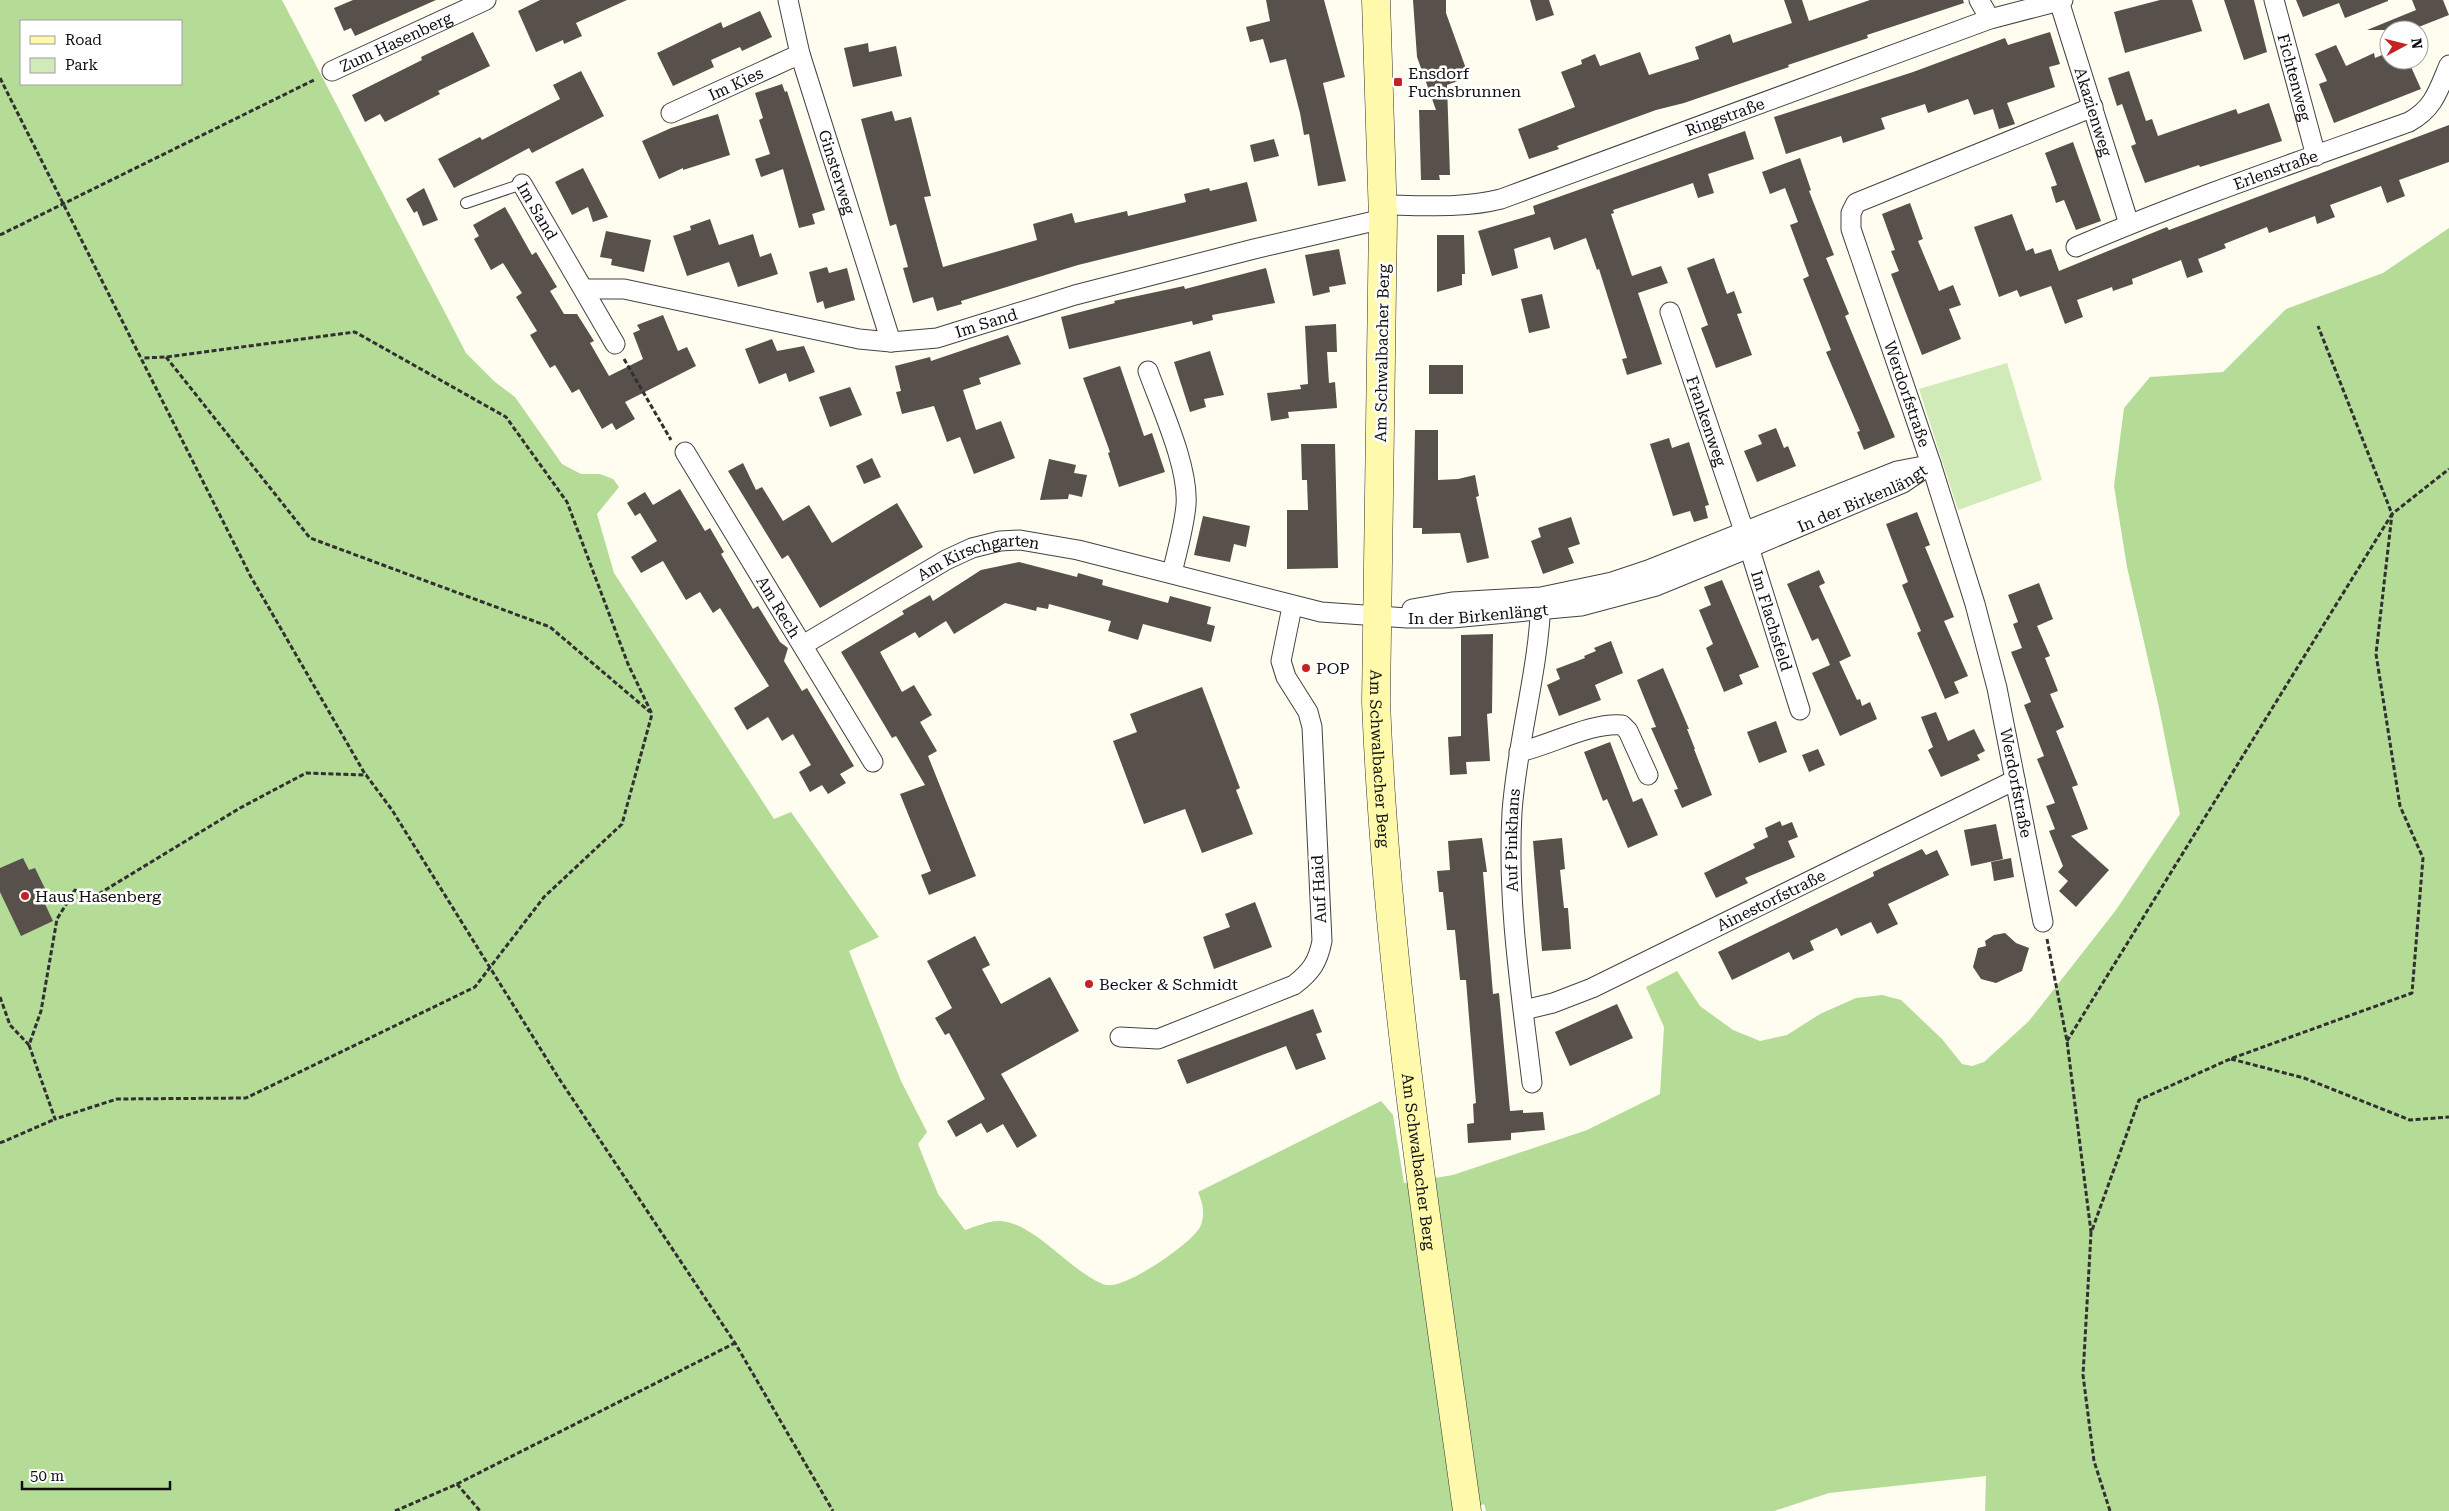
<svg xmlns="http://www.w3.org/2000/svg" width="2449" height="1511" viewBox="0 0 2449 1511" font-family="'Roboto Serif',serif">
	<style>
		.green { fill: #d1ebb8 }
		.forest { fill: #b4dc97; fill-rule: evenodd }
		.building { fill: #58504a }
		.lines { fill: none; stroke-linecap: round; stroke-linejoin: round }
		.service-casing { stroke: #424242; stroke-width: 12 }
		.minor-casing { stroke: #424242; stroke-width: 21 }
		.secondary-casing { stroke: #313131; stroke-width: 29 }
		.path { stroke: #313131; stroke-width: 3; stroke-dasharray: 5 2.5; stroke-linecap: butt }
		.service { stroke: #fff; stroke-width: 10 }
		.minor { stroke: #fff; stroke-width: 19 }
		.secondary { stroke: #fff9ab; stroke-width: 28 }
		.poi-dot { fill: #c42223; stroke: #fff; stroke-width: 2 }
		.labels { text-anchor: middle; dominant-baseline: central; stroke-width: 5; stroke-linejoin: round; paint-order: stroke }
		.street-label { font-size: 16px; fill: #0f0f0f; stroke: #fff }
		.poi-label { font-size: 16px; fill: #0f0f0f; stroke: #fff; text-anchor: start }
	</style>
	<rect width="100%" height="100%" fill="#fffdf0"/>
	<polygon class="green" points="2007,363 2042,480 1958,510 1919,389"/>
	<path class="forest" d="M 0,0 L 282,0 L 466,353 L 495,382 L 515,397 L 562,464 L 581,474 L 600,474 L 613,479 L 619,487 L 597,514 L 614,573 L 774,819 L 791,812 L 879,937 L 849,951 L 901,1081 L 927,1132 L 918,1144 L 938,1194 L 965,1230 C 975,1227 988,1221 998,1221 C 1033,1220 1073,1275 1106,1285 C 1124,1290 1195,1242 1201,1225 C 1205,1213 1203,1204 1198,1192 L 1381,1101 L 1393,1115 L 1404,1183 L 1453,1175 L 1587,1130 L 1660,1094 L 1664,1027 L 1646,987 L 1677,971 L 1700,1006 L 1733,1030 L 1760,1041 L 1787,1035 L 1820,1014 L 1856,998 L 1882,995 L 1901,1000 L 1942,1039 L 1962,1064 L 1972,1066 L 1984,1062 L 2029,1021 L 2116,910 L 2180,814 L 2159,708 L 2127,567 L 2114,486 L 2124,408 L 2150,377 L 2223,372 L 2286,309 L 2383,273 L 2449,228 L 2449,1511 L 1985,1511 L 1986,1476 L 1829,1493 L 1774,1511 L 1486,1511 L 1484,1504 L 1467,1511 L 0,1511 ZM 21,21 L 181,21 L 181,84 L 21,84 Z"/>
	<g class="building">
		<polygon points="353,0 436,0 355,36 351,28 344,31 334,8"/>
		<polygon points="540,0 627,0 576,23 582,36 564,44 563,40 536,52 518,11"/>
		<polygon points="1266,0 1324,0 1345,77 1323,83 1346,181 1318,186 1309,134 1304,135 1300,113 1286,59 1270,63 1263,39 1250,42 1246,27 1270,21"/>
		<polygon points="1413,0 1446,0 1446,13 1469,77 1447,85 1450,175 1439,175 1440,180 1421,180 1419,110 1436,110 1417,57"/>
		<polygon points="1530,0 1549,0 1554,15 1536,21"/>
		<polygon points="1784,0 1802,0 1809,21 1870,0 1963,0 1964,3 1867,35 1868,38 1788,65 1789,67 1684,103 1656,110 1557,146 1559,149 1529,159 1518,129 1575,107 1561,72 1582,64 1581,60 1595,54 1600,66 1640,52 1649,75 1699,59 1695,47 1730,34 1733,43 1792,23"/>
		<polygon points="2160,0 2192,0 2202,31 2125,53 2114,12"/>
		<polygon points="2224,0 2254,0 2267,52 2244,60"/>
		<polygon points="2296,0 2388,0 2388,1 2345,18 2339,3 2303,17"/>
		<polygon points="2412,0 2443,0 2449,15 2411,30 2367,30 2416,10"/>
		<polygon points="760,11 772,37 742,51 740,47 711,60 714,67 673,86 657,53 721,22 723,28"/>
		<polygon points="473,32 490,66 438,91 440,94 385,122 380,114 365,122 352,95 422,60 421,57"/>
		<polygon points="2050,32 2060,64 2049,67 2055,87 2007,103 2015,124 1999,129 1993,109 1974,115 1968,99 1928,113 1925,104 1881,118 1885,129 1843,143 1841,136 1786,154 1774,117 1913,72 2005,38 2008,45"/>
		<polygon points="868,43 869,52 896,46 902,76 853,87 844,48"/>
		<polygon points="2336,45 2346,66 2374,53 2375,58 2389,52 2389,60 2408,60 2421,89 2334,123 2319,84 2327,81 2315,54"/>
		<polygon points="581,71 604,116 532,153 529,148 454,188 438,159 480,137 482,140 560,99 553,85"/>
		<polygon points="2129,71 2146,121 2152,119 2158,136 2236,109 2238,114 2269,103 2282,141 2200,167 2199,165 2145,183 2131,146 2136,144 2122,104 2117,106 2108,78"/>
		<polygon points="782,84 785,92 787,91 825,210 812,214 815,224 799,228 783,169 761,177 755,159 770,154 759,120 763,118 755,93"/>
		<polygon points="892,111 895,121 911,117 931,196 924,197 943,267 1037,240 1033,224 1072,213 1075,223 1127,211 1128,216 1186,202 1184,194 1209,188 1210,191 1247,182 1257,221 1078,265 961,301 962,304 937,311 933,297 913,303 903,268 908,267 896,224 890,226 861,119"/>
		<polygon points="718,114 730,155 683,170 683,168 659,179 642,141 671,128"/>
		<polygon points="2449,125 2449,162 2399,180 2405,196 2387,203 2381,186 2330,205 2335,217 2317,224 2315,216 2269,233 2267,227 2224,244 2226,248 2198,259 2203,272 2187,278 2181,260 2132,279 2133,284 2113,291 2112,287 2077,300 2083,317 2065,324 2051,286 2020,297 2017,290 1999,297 1974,227 2012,214 2026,251 2033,248 2035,254 2051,249 2059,271 2167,227 2169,230"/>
		<polygon points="1745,131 1754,159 1708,174 1714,193 1698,198 1693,183 1613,210 1614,213 1611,214 1632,276 1661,266 1668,283 1638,293 1662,364 1627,375 1622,359 1627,358 1599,269 1597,270 1586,238 1554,250 1550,237 1514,249 1518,268 1492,276 1478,231 1535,214 1533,206"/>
		<polygon points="1274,139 1279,156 1254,162 1250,145"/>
		<polygon points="2073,142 2101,221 2076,230 2064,200 2056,203 2051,187 2057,185 2045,153"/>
		<polygon points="1800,158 1811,190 1809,191 1834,255 1826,258 1849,314 1845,316 1895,437 1864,450 1857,432 1860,431 1826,352 1831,350 1803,279 1809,276 1790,225 1798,222 1785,188 1770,194 1762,172"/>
		<polygon points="583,168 608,217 593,222 588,207 572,215 555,182"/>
		<polygon points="424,188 438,220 423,226 417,211 414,213 406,199"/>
		<polygon points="1910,203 1923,239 1918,241 1939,291 1953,285 1961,305 1949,309 1961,339 1922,355 1891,274 1899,271 1891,251 1895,250 1882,214"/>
		<polygon points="505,207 532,255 536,252 557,287 550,291 558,304 564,314 577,314 594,341 590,343 609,376 643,359 633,333 640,330 637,325 663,315 678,351 687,347 696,366 625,402 635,419 616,430 612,423 602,429 579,389 572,393 555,365 550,368 530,335 537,331 516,297 522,293 503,263 491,270 474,239 479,236 473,225"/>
		<polygon points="710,219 719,245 753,234 760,257 771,253 778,274 738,287 729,262 687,276 673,236 691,230 690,226"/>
		<polygon points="606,231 651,240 644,272 611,265 612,259 600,257"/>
		<polygon points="1437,235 1464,235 1465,274 1462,274 1462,285 1437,292"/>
		<polygon points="1339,249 1346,284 1329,287 1330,292 1313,296 1305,255"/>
		<polygon points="1714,258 1727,294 1734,291 1742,313 1737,314 1752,355 1716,368 1701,328 1708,325 1687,268"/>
		<polygon points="827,267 829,273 847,268 855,300 825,309 823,301 817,303 809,272"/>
		<polygon points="1266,268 1275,303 1212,315 1213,320 1193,325 1192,321 1069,349 1061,317 1115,303 1114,301 1184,286 1185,289"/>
		<polygon points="1542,294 1550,328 1529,333 1521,299"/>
		<polygon points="1336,324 1337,352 1327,352 1329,383 1335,382 1337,408 1288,412 1289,418 1271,421 1267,393 1301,389 1300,385 1308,384 1305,326"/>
		<polygon points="1008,335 1021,364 979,378 981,384 963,390 976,430 1001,421 1015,458 974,474 960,437 947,442 934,406 902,414 896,392 901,391 895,366 930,357 931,361"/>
		<polygon points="772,339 777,351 804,346 815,372 789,382 786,373 759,384 745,349"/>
		<polygon points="1210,351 1224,395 1204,399 1206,407 1190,412 1174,362"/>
		<rect x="1429" y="365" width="34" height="29"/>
		<polygon points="1120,366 1144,436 1152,433 1165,472 1119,487 1108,453 1110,452 1083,378"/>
		<polygon points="850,387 862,415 830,427 819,397"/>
		<polygon points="1776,428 1784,448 1788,446 1796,466 1757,482 1744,451 1762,444 1758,435"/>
		<polygon points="1415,430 1438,430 1438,480 1458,479 1475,475 1479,496 1476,497 1489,558 1467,563 1460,533 1422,534 1422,528 1413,528"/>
		<polygon points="1669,438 1672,448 1689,442 1709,505 1705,506 1708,518 1694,522 1690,511 1673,516 1650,444"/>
		<polygon points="1301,444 1335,444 1338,568 1287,569 1287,510 1308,510 1307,480 1302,480"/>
		<polygon points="872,458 881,477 864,484 856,466"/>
		<polygon points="1049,459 1076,465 1074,473 1087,475 1082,497 1069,494 1068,499 1040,500"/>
		<polygon points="743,463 756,490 762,487 783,521 809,505 832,543 897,503 923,547 820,608 788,555 782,559 728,471"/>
		<polygon points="680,489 705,531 710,528 724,552 721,554 753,609 758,606 780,642 788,648 784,661 802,691 807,688 854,766 840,774 846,783 828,794 822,785 810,792 799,772 811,765 793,734 782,741 768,717 747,730 734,708 769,686 720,608 713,613 700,592 686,600 663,561 641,573 631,557 657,541 640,513 635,516 627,503 645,492 653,505"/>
		<polygon points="1917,512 1930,545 1925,547 1954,617 1944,621 1968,676 1954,682 1959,693 1945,699 1917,633 1921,631 1902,585 1908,582 1886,524"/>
		<polygon points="1203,516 1250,526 1246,547 1234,544 1230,562 1194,555"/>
		<polygon points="1571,517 1580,544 1568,548 1574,563 1543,574 1531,541 1541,537 1538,528"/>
		<polygon points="1019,562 1077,577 1078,573 1103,580 1102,585 1168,603 1170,596 1211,607 1207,624 1215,626 1211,642 1143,624 1138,640 1108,631 1111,621 1049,604 1048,609 1037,607 1036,611 1005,603 954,634 946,621 919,638 915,632 880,652 902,692 914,685 932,715 920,722 937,751 928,756 976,876 929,895 921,875 931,871 900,794 925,785 896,736 892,738 841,652 904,614 902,611 930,595 933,601 981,570"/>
		<polygon points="1819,570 1825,583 1819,586 1851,656 1832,665 1839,661 1857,700 1860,699 1862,706 1870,702 1877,719 1840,736 1812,673 1830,665 1818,638 1812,641 1787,584"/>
		<polygon points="1722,580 1759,667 1739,675 1743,684 1724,692 1706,648 1713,644 1699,610 1711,605 1704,587"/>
		<polygon points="2039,583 2053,619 2037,626 2050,656 2045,658 2058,691 2050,694 2064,727 2056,731 2078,785 2072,787 2088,829 2071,836 2109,870 2076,907 2059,891 2068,881 2058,872 2063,866 2049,831 2055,829 2046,806 2055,803 2037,759 2044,756 2024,705 2031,702 2011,652 2022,648 2013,624 2018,622 2008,595"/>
		<polygon points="1493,634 1492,713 1487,714 1490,761 1466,762 1467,774 1450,775 1448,737 1461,736 1461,635"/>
		<polygon points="1611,641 1623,673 1595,685 1601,700 1559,716 1547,685 1560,679 1556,669 1585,658 1584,656 1596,651 1594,648"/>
		<polygon points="1663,668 1689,729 1687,729 1695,749 1694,749 1712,795 1682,808 1674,790 1678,789 1651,728 1656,727 1637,680"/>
		<polygon points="1202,687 1240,788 1236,790 1253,834 1202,853 1185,809 1144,824 1113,741 1137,732 1130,714"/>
		<polygon points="1936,712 1948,741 1974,729 1985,751 1977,755 1980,760 1941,777 1928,750 1933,747 1921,717"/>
		<polygon points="1776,721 1787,752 1759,763 1747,732"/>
		<polygon points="1610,742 1633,802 1642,798 1658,835 1628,848 1607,799 1603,801 1584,752"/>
		<polygon points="1818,749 1825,765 1809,772 1802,755"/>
		<polygon points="1780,821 1782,826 1792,822 1798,837 1788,841 1795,857 1745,878 1748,883 1716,898 1704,873 1755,848 1753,844 1768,837 1765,828"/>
		<polygon points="1996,824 2003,859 1971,866 1964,830"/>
		<polygon points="1482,838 1487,872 1483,872 1493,994 1499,993 1510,1111 1523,1110 1523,1113 1543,1112 1545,1130 1511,1133 1511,1140 1468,1143 1467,1124 1474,1123 1473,1104 1476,1103 1466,980 1460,980 1455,930 1447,930 1443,892 1439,892 1437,871 1450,870 1448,841"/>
		<polygon points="1562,838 1565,869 1560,870 1564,908 1568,908 1571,949 1542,951 1533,841"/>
		<polygon points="1922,849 1926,855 1937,850 1949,875 1888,904 1898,924 1877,934 1871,922 1841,936 1837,928 1810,941 1814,950 1793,960 1789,952 1732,980 1718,952 1874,876 1873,872"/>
		<polygon points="23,858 29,870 35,868 51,901 45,904 53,921 21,936 0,892 0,868"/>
		<polygon points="2011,858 2014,877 1994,881 1991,862"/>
		<polygon points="1255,902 1272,947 1214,969 1203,937 1230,927 1225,914"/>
		<polygon points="2005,933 2016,943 2029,948 2022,971 1996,983 1981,979 1973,967 1978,948 1986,946 1985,941 1994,935"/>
		<polygon points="975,936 990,965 982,969 1001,1004 1050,977 1079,1031 1001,1074 1037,1136 1017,1148 1003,1124 987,1133 981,1123 956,1137 947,1121 985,1099 949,1033 945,1035 935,1018 952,1008 927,961"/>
		<polygon points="1617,1004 1633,1038 1570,1066 1555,1032"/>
		<polygon points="1313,1009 1322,1032 1316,1034 1326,1059 1296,1070 1286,1046 1187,1084 1177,1060"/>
	</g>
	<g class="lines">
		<g class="service-casing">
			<polyline id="service" points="466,203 522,184"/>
		</g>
		<g class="minor-casing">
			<g id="minor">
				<path id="s1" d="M 788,0 L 800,54 L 891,342"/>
				<polyline points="1979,0 1990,19"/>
				<path id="s2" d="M 2274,0 L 2316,156"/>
				<path id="s3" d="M 2059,1 L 2129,224"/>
				<path id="s4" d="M 332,71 L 486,0"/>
				<path id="s5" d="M 671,113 L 800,54"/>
				<path id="s6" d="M 522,184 L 615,344"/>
				<path id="s7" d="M 1382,205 C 1422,205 1461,209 1501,199 L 1990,19 L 2063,0"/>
				<path id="s8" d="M 2076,247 C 2185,200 2297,162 2409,122 C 2434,108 2438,91 2449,65"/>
				<path id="s9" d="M 584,289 L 624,289 L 859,339 L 891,342 L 937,338 L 1075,295 L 1254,249 L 1383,219"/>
				<path id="s10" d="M 1670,312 L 1744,531 L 1800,710"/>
				<path d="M 1148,371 C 1161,407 1189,467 1186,505 C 1184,528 1177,551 1172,573"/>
				<path id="s11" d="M 685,452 L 873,762"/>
				<polyline points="1412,609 1452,602 1541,597 1612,582 1648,570 1897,471 1923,466"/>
				<path id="s12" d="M 803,645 L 946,560 L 972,548 L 1000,541 L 1020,540 L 1078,550 L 1321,612 L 1407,618 L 1452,618 L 1581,606 L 1656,586 L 1749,548 L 1903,483 L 1931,464"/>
				<path d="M 1519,752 C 1551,745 1591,722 1622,725 L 1628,731 L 1648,775"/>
				<polyline points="2043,922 1997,688 1975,604 1931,464 1851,229 1851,213 1856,203 2093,107"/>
				<path id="s13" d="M 1524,1010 L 1553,1003 L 1592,988 L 2015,780"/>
				<path d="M 1120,1037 L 1158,1039 L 1294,985 C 1311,972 1318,962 1322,941 L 1312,727 L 1308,712 L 1286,677 L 1281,661 L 1292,607"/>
				<path id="s14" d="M 1532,1083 C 1521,991 1507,905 1512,812 C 1517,741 1539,670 1541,599"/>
			</g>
		</g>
		<g class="secondary-casing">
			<g id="secondary">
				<path id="s15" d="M 1376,0 L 1383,219 L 1376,702 C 1387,973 1430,1242 1467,1511"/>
			</g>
		</g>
		<g class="path">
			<polyline points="0,78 251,577 365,774"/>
			<polyline points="0,235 316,79"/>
			<polyline points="166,357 310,538 550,627 650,712"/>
			<polyline points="624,359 671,440"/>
			<polyline points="2047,939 2067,1041 2091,1232"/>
			<polyline points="0,997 10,1025 29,1045 41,1011 57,919 75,890 92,898 240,808 306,773 366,775 392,810 558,1077 735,1343 833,1511"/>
			<polyline points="2067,1041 2392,514 2318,326"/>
			<polyline points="29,1045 55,1119 117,1099 246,1098 475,987 544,897 622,824 652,714 628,664 567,502 506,417 355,332 166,357 142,358"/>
			<polyline points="2231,1059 2304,1078 2410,1120 2449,1117"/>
			<polyline points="0,1143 55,1119"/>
			<polyline points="457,1484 735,1343"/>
			<polyline points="395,1511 457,1484 480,1511"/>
			<polyline points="2110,1511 2094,1461 2083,1375 2091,1233 2139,1100 2230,1059 2412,993 2423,858 2400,806 2376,654 2392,514 2449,469"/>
		</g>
		<use href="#service" class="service"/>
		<use href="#minor" class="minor"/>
		<use href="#secondary" class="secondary"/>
	</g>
	<g class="poi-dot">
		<rect x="1393" y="77" width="10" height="10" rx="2.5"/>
		<circle cx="1306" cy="668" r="5"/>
		<circle cx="25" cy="896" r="5"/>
		<circle cx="1089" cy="984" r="5"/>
	</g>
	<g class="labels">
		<g class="street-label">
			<text stroke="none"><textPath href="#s4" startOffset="70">Zum Hasenberg</textPath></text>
			<text stroke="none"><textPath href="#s2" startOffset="80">Fichtenweg</textPath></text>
			<text stroke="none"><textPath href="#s5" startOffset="71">Im Kies</textPath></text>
			<text stroke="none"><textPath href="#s3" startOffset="116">Akazienweg</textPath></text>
			<text stroke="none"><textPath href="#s7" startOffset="358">Ringstraße</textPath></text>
			<text stroke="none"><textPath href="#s8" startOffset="214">Erlenstraße</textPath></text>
			<text stroke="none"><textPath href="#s1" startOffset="179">Ginsterweg</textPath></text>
			<text stroke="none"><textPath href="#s6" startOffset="31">Im Sand</textPath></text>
			<text stroke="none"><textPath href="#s9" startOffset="410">Im Sand</textPath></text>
			<text transform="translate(1382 353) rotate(-89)">Am Schwalbacher Berg</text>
			<text transform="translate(1907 394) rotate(71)">Werdorfstraße</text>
			<text stroke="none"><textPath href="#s10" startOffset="115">Frankenweg</textPath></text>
			<text stroke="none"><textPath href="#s12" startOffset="1116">In der Birkenlängt</textPath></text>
			<text stroke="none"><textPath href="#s12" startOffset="199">Am Kirschgarten</textPath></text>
			<text stroke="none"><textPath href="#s11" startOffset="181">Am Rech</textPath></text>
			<text stroke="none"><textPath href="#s12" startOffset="711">In der Birkenlängt</textPath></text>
			<text stroke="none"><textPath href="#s10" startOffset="325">Im Flachsfeld</textPath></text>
			<text stroke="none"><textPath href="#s15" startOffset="759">Am Schwalbacher Berg</textPath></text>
			<text transform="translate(2016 783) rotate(79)">Werdorfstraße</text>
			<text stroke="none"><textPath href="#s14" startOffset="244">Auf Pinkhans</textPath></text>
			<text transform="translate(1319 889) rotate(-93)">Auf Haid</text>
			<text stroke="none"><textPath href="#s13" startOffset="271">Ainestorfstraße</textPath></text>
			<text stroke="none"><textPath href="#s15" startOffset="1164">Am Schwalbacher Berg</textPath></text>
		</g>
		<g class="poi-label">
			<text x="1408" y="73">Ensdorf<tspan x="1408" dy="18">Fuchsbrunnen</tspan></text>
			<text x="1316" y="668">POP</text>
			<text x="35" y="896">Haus Hasenberg</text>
			<text x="1099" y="984">Becker &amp; Schmidt</text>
		</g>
	</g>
	<rect x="20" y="20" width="162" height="65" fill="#ffffff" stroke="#9f9f9f"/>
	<rect x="30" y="36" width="25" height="8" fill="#fff9ab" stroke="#9f9f9f"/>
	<text x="65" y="45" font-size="15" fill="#0f0f0f">Road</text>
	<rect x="30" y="58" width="25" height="15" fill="#d1ebb8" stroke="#9f9f9f"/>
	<text x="65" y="70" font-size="15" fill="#0f0f0f">Park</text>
	<g transform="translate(2404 45) rotate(83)"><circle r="24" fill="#ffffff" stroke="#9f9f9f"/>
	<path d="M0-4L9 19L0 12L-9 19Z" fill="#c42223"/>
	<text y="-8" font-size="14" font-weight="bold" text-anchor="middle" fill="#0f0f0f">N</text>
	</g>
	<path d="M22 1481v8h148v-8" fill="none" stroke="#0f0f0f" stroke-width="2.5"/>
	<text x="30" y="1481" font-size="15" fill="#0f0f0f" stroke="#ffffff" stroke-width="4" paint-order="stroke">50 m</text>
</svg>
